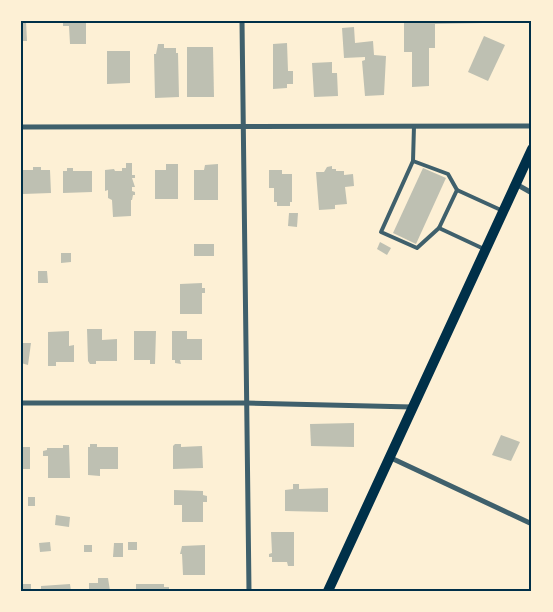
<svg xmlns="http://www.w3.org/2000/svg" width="553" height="612" viewBox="0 0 553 612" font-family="Helvetica,sans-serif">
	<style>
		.building { fill: #bec0b2 }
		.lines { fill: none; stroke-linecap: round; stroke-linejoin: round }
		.service { stroke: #3f606c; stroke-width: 4 }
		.minor { stroke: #3f606c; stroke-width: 5 }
		.secondary { stroke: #003049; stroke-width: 10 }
		.neatline { fill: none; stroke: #003049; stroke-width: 2 }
	</style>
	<rect width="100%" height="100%" fill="#fdf0d5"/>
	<g class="building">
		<polygon points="21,21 26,21 27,41 21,41"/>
		<polygon points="63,21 86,21 86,44 70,44 69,26 63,26"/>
		<polygon points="404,21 483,21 483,23 435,24 435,48 429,48 429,86 412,87 412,52 404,52"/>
		<polygon points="354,27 355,43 373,41 374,55 386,56 384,95 365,96 362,61 365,60 365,57 344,58 342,28"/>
		<polygon points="484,36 505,45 488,81 468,72"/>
		<polygon points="287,43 288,71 293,71 293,84 287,84 287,88 273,89 273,44"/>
		<polygon points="158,44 164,44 164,48 176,48 176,53 178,53 179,97 155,98 154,54 156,54"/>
		<polygon points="187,47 213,47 214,97 187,97"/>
		<polygon points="107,51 130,51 130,83 107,84"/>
		<polygon points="332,62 332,73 337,73 338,96 314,97 312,63"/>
		<polygon points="126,163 132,163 132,175 135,175 135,178 132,178 135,187 132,187 132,191 135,192 135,195 133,195 132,200 131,200 131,216 113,217 112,200 108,198 108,190 105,191 105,170 114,169 115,171 122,171 122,168 126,168"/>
		<polygon points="166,164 178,164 178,199 155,199 155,170 166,170"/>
		<polygon points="218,164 218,200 194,200 194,170 204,170 205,165"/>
		<polygon points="332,166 332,169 336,169 336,171 344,171 344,175 353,174 354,186 345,187 347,204 335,205 335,209 319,210 316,172 324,172 327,167"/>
		<polygon points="33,167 41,167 41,170 50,170 51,193 23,194 23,170 33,170"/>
		<polygon points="67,168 73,168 73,171 92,171 92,192 63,193 63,171 67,171"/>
		<polygon points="423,168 446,178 416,244 393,233"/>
		<polygon points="269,170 282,170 282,174 292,174 292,202 290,202 290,206 277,206 277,202 274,202 274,188 269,188"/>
		<polygon points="289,213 298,213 297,227 288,226"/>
		<polygon points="380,242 391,248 387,255 377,249"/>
		<rect x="194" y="244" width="20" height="12"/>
		<polygon points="61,253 71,253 71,262 61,263"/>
		<polygon points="38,271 47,271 48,283 38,283"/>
		<polygon points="202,283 202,288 205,288 205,293 202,293 202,314 180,314 180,284"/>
		<polygon points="87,329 102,329 102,340 117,339 117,361 96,361 96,364 90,364 88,361"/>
		<polygon points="69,331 69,346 74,345 74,362 56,362 56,366 48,366 48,332"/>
		<polygon points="134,331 156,331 155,364 150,364 150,360 134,360"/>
		<polygon points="172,331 187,331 187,339 202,339 202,360 180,360 181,364 175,363 175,360 172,360"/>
		<polygon points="21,343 31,343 28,365 21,363"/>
		<polygon points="354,423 354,447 311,446 310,424"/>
		<polygon points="501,435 520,442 511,461 492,455"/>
		<polygon points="90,444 97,444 97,447 118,447 118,469 100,469 100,476 88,475 88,447 90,447"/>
		<polygon points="175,444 181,444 181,447 202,446 203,468 173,469 173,446"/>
		<polygon points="63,445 69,445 70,478 48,478 48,456 43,456 43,451 47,450 47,448 63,448"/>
		<rect x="21" y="447" width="9" height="22"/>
		<polygon points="293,484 299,484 299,489 328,488 328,512 285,511 285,490 293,489"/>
		<polygon points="174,490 203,491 203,495 207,496 207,502 203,502 203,522 182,522 182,505 174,505"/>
		<rect x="28" y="497" width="7" height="9"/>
		<polygon points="56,515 70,517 69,527 55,525"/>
		<polygon points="271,532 294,532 294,566 288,566 287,562 272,562 272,557 269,557 269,554 272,553"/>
		<polygon points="50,542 51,551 40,552 39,543"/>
		<rect x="128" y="542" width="9" height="8"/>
		<polygon points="114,543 123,543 123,557 113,557"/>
		<rect x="84" y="545" width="8" height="7"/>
		<polygon points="205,545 205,575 183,575 182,554 180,554 182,546"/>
		<polygon points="98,578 108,578 110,591 89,591 89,583 98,583"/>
		<rect x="21" y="584" width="10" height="7"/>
		<polygon points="70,584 71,591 41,591 41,586"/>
		<polygon points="136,584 164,584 164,587 169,587 169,591 136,591"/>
	</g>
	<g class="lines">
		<g class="service">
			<polyline points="414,126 413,161 381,232 417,248 439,228 484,249"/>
			<polyline points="413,161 448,174 457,190"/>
			<polyline points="439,228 457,190 503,211"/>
		</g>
		<g class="minor">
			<polyline points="242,21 249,591"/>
			<polyline points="21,127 532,126"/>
			<polyline points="516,184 532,193"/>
			<polyline points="21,403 246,403 412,407"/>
			<polyline points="389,457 532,524"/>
		</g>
		<polyline class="secondary" points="328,591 532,149"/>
	</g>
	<rect width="553" height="612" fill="none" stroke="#fdf0d5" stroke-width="45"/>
	<rect x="22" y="22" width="508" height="568" class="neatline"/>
</svg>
